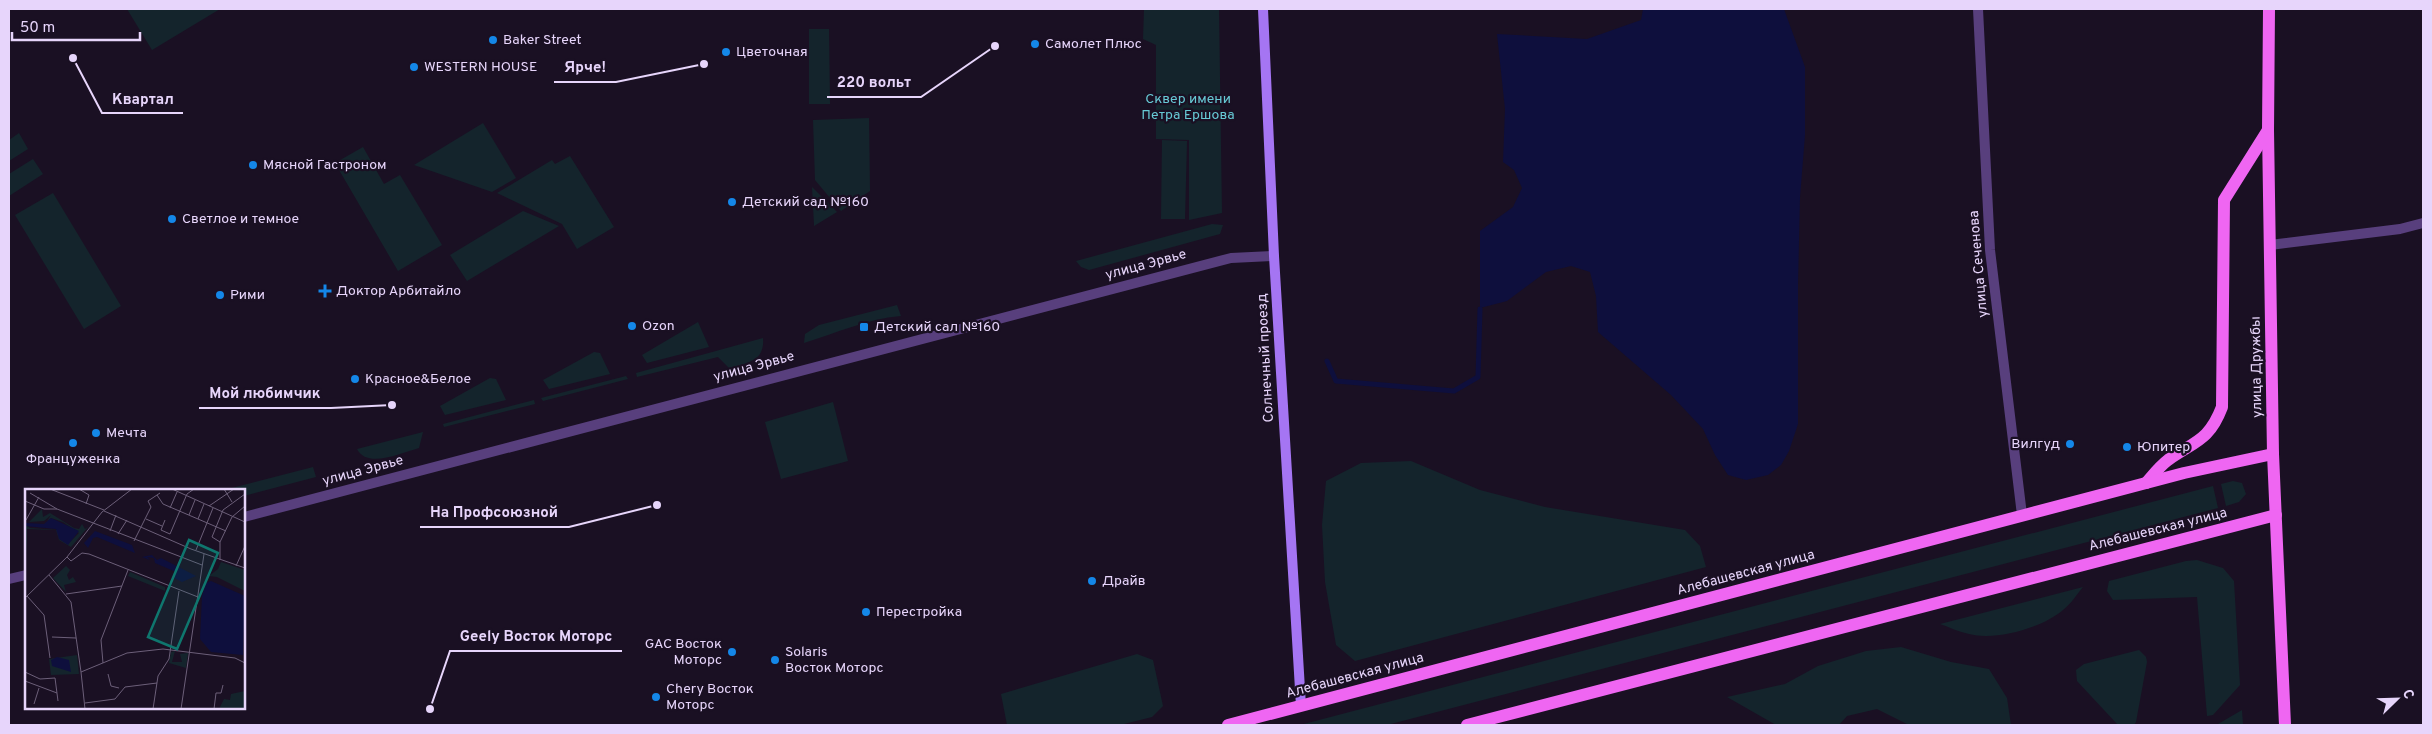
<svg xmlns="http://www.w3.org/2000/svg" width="2432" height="734" viewBox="0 0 2432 734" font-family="Overpass,sans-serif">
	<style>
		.green { fill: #14242c }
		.water { fill: #0e0f3d }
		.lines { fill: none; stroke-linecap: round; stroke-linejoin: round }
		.stream { stroke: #0e0f3d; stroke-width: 5 }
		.street { stroke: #583f7d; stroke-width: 10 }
		.secondary { stroke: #a575f3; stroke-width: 10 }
		.primary { stroke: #ef66f2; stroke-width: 12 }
		.poi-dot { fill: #1487e8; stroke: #1a1023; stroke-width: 2 }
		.labels { text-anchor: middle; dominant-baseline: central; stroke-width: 4.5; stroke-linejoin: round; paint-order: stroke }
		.poi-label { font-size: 14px; fill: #e7d5fb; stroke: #1a1023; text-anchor: start }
		.park-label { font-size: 14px; fill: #67c9d5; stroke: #1a1023 }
		.street-label { font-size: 14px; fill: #e7d5fb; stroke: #1a1023 }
		.inset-road { fill: none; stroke: #6c5f79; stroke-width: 1 }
		.view { fill: #0f766e; fill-opacity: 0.15; stroke: #0f766e; stroke-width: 2.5 }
		.inset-edge { fill: none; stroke: #e7d5fb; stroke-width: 2.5 }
		.leader { fill: none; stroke: #e7d5fb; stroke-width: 2 }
		.callout-dot { fill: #e7d5fb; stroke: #1a1023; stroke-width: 2 }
		.callout-label { font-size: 15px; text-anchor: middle; font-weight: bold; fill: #e7d5fb; stroke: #1a1023; stroke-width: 4.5; stroke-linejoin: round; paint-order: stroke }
	</style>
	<rect width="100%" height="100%" fill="#1a1023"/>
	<g class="green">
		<polygon points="127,9 220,9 152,50"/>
		<polygon points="1144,9 1219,9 1222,213 1189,220 1189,140 1156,139 1156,45 1143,39"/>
		<polygon points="809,29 829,29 830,104 809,104"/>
		<polygon points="869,118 870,191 841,211 815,180 813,120"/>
		<polygon points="483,123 516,178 492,192 414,165"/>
		<polygon points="19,133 28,149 9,161 9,140"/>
		<polygon points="1162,140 1187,141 1185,219 1161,219"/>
		<polygon points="363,147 384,184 400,175 442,245 398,271 335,163"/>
		<polygon points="570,156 614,227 577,249 562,224 497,193 552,160 555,164"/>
		<polygon points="33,159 43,174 9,196 9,174"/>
		<polygon points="812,187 837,212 814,226 814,225"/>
		<polygon points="53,193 121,306 84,329 15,215"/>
		<polygon points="523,211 559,226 467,281 450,255"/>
		<polygon points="1212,224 1223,225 1220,234 1089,270 1081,267 1076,261"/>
		<path d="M 897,305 L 901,316 C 866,319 837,333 804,343 L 805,334 L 819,325 Z"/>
		<polygon points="698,322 709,347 647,363 642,355"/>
		<path d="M 763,338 C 765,361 748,363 729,368 L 718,357 L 637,377 L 636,373 Z"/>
		<polygon points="594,352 600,353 610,374 549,389 543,380"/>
		<polygon points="626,376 628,379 543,401 541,398"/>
		<polygon points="490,378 496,379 506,400 445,415 440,406"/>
		<polygon points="534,400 535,404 444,427 443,424"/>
		<polygon points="833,402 848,461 781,479 765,422"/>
		<path d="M 423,432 L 419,448 C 401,453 367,469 357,449 Z"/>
		<polygon points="1411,461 1480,490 1545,507 1685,530 1700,546 1706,567 1355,661 1336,645 1325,582 1322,525 1326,481 1361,463"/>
		<polygon points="313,467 316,477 244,496 244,490 224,490"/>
		<polygon points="2233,481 2242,483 2246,494 2239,502 2226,506 2221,484"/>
		<polygon points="2213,486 2218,508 1387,725 1300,725"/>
		<polygon points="2197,560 2223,568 2234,581 2240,685 2213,715 2207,716 2197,597 2113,600 2107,591 2109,581 2186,561"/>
		<path d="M 2083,587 C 2077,594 2071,604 2063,610 C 2042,628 1996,641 1969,634 C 1959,632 1949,627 1940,624 Z"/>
		<polygon points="1901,647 1951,662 1989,669 2007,698 2011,725 1909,725 1877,709 1847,716 1839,725 1776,725 1727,697 1785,684 1818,666 1866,651"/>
		<polygon points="2139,650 2146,657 2147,662 2136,722 2134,725 2118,725 2077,681 2076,670 2084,664"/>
		<polygon points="1137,654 1153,660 1163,706 1152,717 1120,725 1007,725 1001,694"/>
		<polygon points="2242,710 2243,725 2217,725 2218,724"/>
	</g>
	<polygon class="water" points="1643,9 1784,9 1805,67 1805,135 1800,197 1798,284 1798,424 1789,451 1781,465 1768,475 1746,480 1728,475 1715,455 1703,429 1671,395 1598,332 1596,296 1590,272 1571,266 1546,272 1507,301 1480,308 1480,231 1513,207 1522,188 1514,170 1503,162 1505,109 1497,34 1587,39 1641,20"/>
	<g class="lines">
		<polyline class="stream" points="1327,361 1336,381 1454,391 1478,377 1480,309"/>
		<g class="street">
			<polyline points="1978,9 1990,250 2022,515"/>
			<polyline points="2270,245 2400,229 2423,223"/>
			<polyline points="244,517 1231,258 1274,256"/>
			<polyline points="9,579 26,575"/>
		</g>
		<polyline class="secondary" points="1263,9 1274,256 1301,706"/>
		<g class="primary">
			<polyline points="2269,9 2268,130 2273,454 2285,725"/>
			<path d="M 2146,483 C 2153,475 2160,466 2168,460 C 2195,441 2209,441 2222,407 L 2224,200 L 2268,130"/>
			<polyline points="1228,725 2184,473 2273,454"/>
			<polyline points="1467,725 2276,515"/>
		</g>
	</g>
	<g class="poi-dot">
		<circle cx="493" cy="40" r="5"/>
		<circle cx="1035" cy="44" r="5"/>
		<circle cx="726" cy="52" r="5"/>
		<circle cx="414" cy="67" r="5"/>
		<circle cx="253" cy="165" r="5"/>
		<circle cx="732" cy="202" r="5"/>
		<circle cx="172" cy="219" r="5"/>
		<path d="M322.5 283.5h5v5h5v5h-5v5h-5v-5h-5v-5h5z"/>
		<circle cx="220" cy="295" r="5"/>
		<circle cx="632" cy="326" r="5"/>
		<rect x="859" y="322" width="10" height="10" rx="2.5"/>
		<circle cx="355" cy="379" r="5"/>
		<circle cx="96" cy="433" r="5"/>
		<circle cx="73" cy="443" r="5"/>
		<circle cx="2070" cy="444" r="5"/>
		<circle cx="2127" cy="447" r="5"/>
		<circle cx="1092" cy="581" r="5"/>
		<circle cx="866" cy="612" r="5"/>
		<circle cx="732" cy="652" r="5"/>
		<circle cx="775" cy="660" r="5"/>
		<circle cx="656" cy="697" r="5"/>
	</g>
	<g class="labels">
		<g class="poi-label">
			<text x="503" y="40">Baker Street</text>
			<text x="1045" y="44">Самолет Плюс</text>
			<text x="736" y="52">Цветочная</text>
			<text x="424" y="67">WESTERN HOUSE</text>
			<text x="263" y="165">Мясной Гастроном</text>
			<text x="742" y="202">Детский сад №160</text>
			<text x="182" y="219">Светлое и темное</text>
			<text x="336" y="291">Доктор Арбитайло</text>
			<text x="230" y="295">Рими</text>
			<text x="642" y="326">Ozon</text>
			<text x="874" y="327">Детский сал №160</text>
			<text x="365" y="379">Красное&amp;Белое</text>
			<text x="106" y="433">Мечта</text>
			<text x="2060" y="444" text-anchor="end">Вилгуд</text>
			<text x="2137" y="447">Юпитер</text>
			<text x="73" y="459" text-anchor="middle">Француженка</text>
			<text x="1102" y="581">Драйв</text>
			<text x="876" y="612">Перестройка</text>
			<text x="722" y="644" text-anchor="end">GAC Восток<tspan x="722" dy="16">Моторс</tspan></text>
			<text x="785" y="652">Solaris<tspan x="785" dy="16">Восток Моторс</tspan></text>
			<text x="666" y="689">Chery Восток<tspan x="666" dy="16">Моторс</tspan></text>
		</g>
		<g class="park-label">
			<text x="1188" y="99">Сквер имени<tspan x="1188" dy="16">Петра Ершова</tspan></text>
		</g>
		<g class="street-label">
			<text transform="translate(1979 264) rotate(-95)">улица Сеченова</text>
			<text transform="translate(1146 265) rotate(-15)">улица Эрвье</text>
			<text transform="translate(1266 358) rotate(-93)">Солнечный проезд</text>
			<text transform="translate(754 367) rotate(-15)">улица Эрвье</text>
			<text transform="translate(2257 367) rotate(-91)">улица Дружбы</text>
			<text transform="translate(363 471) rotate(-15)">улица Эрвье</text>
			<text transform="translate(2158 530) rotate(-14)">Алебашевская улица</text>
			<text transform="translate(1746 573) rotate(-15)">Алебашевская улица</text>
			<text transform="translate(1355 676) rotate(-15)">Алебашевская улица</text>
		</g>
	</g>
	<g transform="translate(25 489)">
		<rect width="220" height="220" fill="#1a1023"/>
		<path d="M 17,20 L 18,28 L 25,24 L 49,39 L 54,40 L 57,35 L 60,40 L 63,38 L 46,58 L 34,51 L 31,41 L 2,40 L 2,65 L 0,35 L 5,39 L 33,41 L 34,50 L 43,55 L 54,44 L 38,33 L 26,29 L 22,32 L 26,26 L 19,32 L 4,33 ZM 196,73 L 220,81 L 220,102 L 192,88 L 184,87 L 193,80 ZM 41,77 L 45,81 L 42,86 L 44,91 L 48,88 L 51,93 L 39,96 L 41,103 L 28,89 ZM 105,83 L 140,98 L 140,102 L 103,87 ZM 150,162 L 147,173 L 157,173 L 155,165 L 163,164 L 161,179 L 144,174 L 146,163 ZM 52,166 L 54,185 L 26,186 L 24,170 ZM 220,202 L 220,220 L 194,220 L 199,210 L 205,211 L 206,205 Z" fill="#14242c"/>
		<path d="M 26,29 L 54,42 L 43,56 L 34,50 L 31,40 L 0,37 L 1,34 L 19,35 ZM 70,42 L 107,56 L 110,64 L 72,48 L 68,49 L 63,59 L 59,54 ZM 127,66 L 132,71 L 136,69 L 171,87 L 157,93 L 149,89 L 151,83 L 130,74 L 129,69 L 122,68 L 125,71 L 117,68 ZM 186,92 L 220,107 L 218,166 L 186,163 L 175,150 L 177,107 L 181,94 ZM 32,168 L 44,171 L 46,183 L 27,177 L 26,171 Z" fill="#0e0f3d"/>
		<path class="inset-road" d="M 25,0 L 79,21M 54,0 L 64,6 L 61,15M 147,0 L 220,33M 199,0 L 207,13M 5,4 L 32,20 L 177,76M 132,6 L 138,15 L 201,42M 0,12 L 19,20 L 32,20M 184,17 L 209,0M 145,19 L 152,3M 79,22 L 166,60 L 220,79M 164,26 L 170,11M 121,30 L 137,37M 173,30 L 179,15M 1,31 L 14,8M 140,31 L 136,41 L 145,45 L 162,5 L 169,0M 85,42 L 91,26M 93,45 L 102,31M 109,52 L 126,18 L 123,12 L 135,4M 195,53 L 187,48 L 198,21 L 220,5M 171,61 L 188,19M 42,68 L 46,72 L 57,64 L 64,65 L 173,108M 195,71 L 195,53 L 207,28 L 220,17M 211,77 L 220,57M 24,86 L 46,113 L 56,183 L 102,164 L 138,160 L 210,169 L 220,174M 41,105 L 97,97M 2,107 L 19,126 L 25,169M 0,109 L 42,68 L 77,23 L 107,0M 27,148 L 51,149M 78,174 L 76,151 L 103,81M 0,183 L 15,190 L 30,189 L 33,212M 56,183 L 60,220M 83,185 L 86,197 L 94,199M 0,192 L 32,204M 60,214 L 90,210 L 100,198 L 132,194M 9,215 L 14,199M 118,220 L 147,220M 128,220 L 133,187 L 144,170 L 154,102M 156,220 L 179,65M 189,220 L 191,204 L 196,204 L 198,196"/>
		<path class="view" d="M 164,51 L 193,64 L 152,160 L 123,148 Z"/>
		<rect width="220" height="220" class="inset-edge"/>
	</g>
	<path class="leader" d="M704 64L616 82H554M995 46L921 97H827M73 58L102 113H183M392 405L331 408H199M657 505L569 527H420M430 709L450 651H622"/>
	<g class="callout-dot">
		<circle cx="704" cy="64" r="5"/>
		<circle cx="995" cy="46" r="5"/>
		<circle cx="73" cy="58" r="5"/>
		<circle cx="392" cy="405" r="5"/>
		<circle cx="657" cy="505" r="5"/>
		<circle cx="430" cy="709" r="5"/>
	</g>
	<g class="callout-label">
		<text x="585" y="72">Ярче!</text>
		<text x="874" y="87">220 вольт</text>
		<text x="143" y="104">Квартал</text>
		<text x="265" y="398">Мой любимчик</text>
		<text x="494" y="517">На Профсоюзной</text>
		<text x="536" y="641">Geely Восток Моторс</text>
	</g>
	<rect width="2432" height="734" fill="none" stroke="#e7d5fb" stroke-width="20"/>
	<g transform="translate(2397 699) rotate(67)" stroke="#1a1023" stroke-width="4" paint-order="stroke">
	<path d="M0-4L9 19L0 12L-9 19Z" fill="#e7d5fb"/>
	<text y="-8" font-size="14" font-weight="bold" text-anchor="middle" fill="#e7d5fb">С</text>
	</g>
	<path d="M12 32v8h128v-8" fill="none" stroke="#e7d5fb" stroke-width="2.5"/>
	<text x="20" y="32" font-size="15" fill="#e7d5fb" stroke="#1a1023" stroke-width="4" paint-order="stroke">50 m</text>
</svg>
